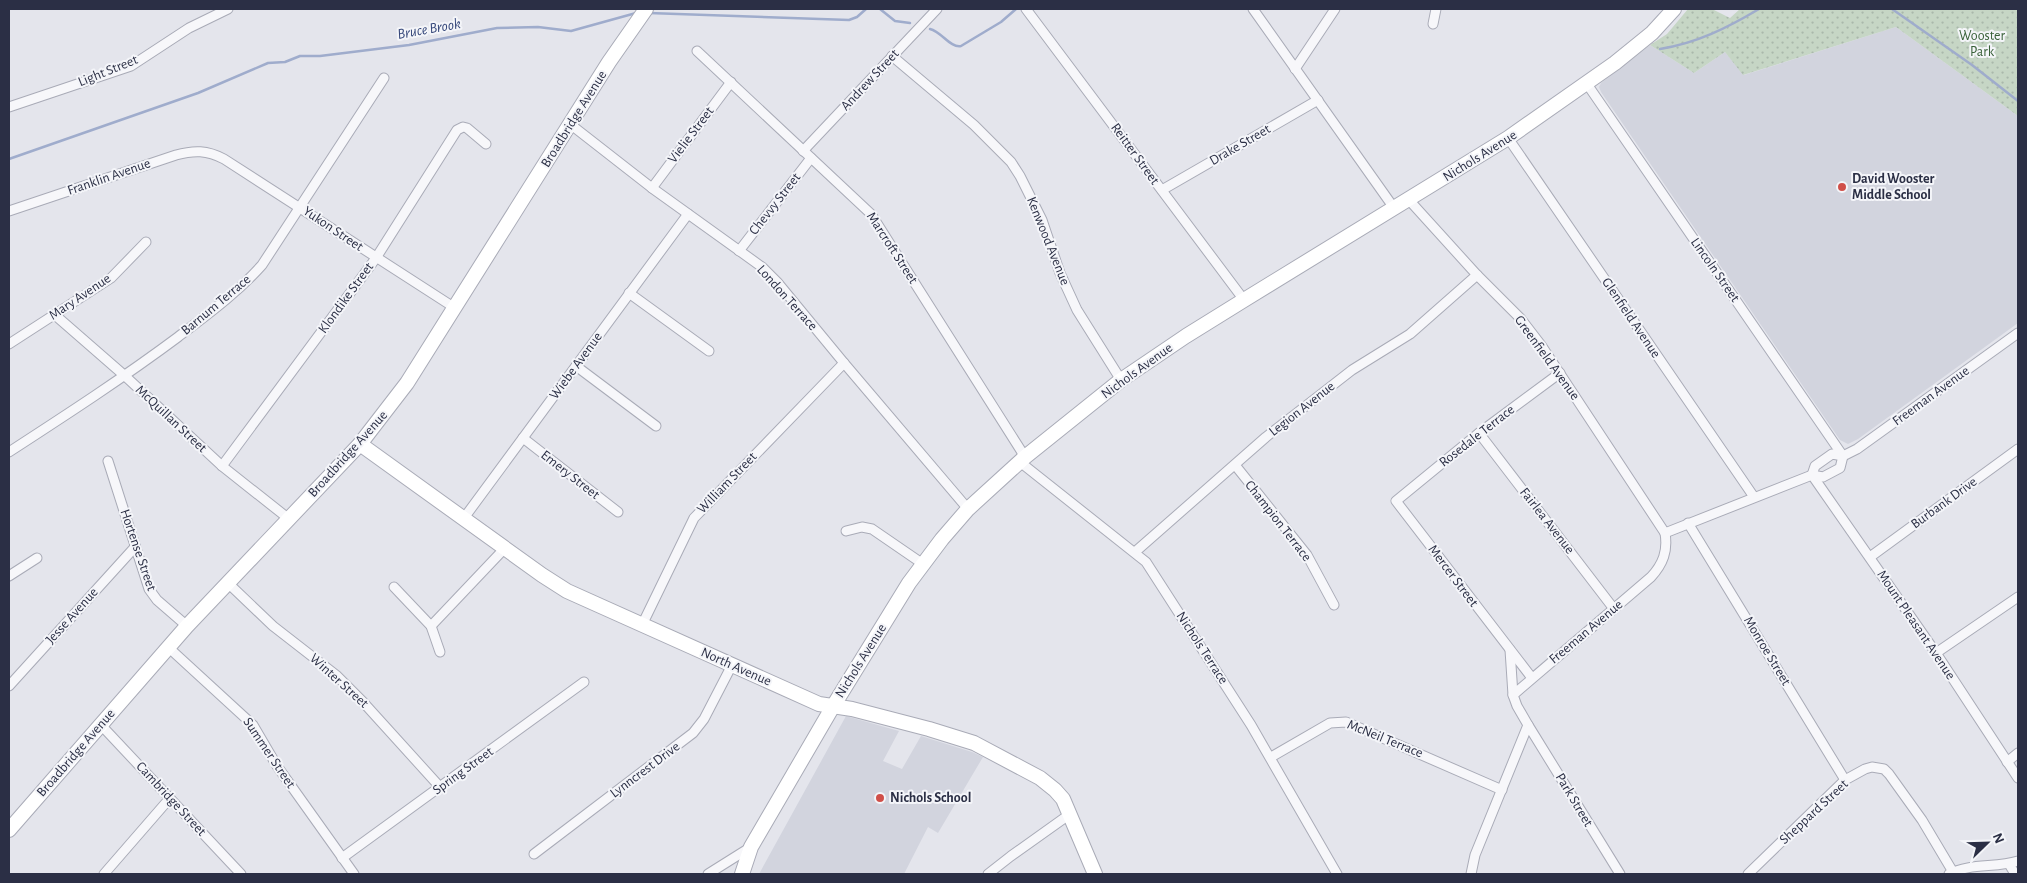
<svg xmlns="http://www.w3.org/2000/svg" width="2027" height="883" viewBox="0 0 2027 883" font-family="'Alegreya Sans',sans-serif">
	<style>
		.built { fill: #d2d4de }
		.green { fill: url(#green-dots) }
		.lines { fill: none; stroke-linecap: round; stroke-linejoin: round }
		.stream { stroke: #9faccc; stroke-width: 2.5 }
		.street-casing { stroke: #a9abb7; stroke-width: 11 }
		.secondary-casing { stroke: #a9abb7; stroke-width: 16 }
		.street { stroke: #f7f7fa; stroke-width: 9 }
		.secondary { stroke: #fff; stroke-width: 14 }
		.poi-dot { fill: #d04f49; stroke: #f4f5f9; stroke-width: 2 }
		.labels { text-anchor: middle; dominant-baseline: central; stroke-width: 4; stroke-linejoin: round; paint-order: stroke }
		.park-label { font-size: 14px; fill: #386038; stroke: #f4f5f9 }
		.street-label { font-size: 14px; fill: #2b2f45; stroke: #f4f5f9 }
		.poi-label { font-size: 14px; font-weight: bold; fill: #2b2f45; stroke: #f4f5f9; text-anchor: start }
		.water-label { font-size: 15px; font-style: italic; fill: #344679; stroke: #f4f5f9 }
	</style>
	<defs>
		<pattern id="green-dots" width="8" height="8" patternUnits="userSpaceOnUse" patternTransform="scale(1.25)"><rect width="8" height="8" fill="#c6d6c5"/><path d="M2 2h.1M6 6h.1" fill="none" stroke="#aab8ab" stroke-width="1.8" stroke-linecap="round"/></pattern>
	</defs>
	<rect width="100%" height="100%" fill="#e4e5ec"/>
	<g class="built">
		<polygon points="1896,27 2018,116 2018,323 1858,439 1848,444 1840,440 1601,92 1599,87 1601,83 1650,45 1694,73 1725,52 1744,75"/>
		<polygon points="846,716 899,731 883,761 902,769 921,736 972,752 983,757 938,833 928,827 904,874 759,874"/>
	</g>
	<polygon class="green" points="1688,9 1712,9 1730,18 1740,9 2018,9 2018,116 1896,27 1743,75 1725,52 1694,73 1650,45 1667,34"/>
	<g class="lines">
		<g class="stream">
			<polyline points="880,9 895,21 910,23"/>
			<polyline points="1892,9 1972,65 2018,101"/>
			<polyline points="649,13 849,20 857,17 866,9"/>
			<path d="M 930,29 C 942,32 950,48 961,46 L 1001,22 L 1016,9"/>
			<path d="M 1660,49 C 1697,43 1727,28 1759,9"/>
			<polyline points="9,159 198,93 268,63 285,62 300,56 320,56 409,45 497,28 538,27 571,31 636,13"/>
		</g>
		<g class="street-casing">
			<g id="street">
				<polyline points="1026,9 1244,300"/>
				<polyline points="1253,9 1394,208"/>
				<polyline points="1433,24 1436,9"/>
				<polyline points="697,51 871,214 1025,457"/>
				<polyline points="892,56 974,125 1011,162 1020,176 1042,220 1060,273 1077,310 1121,380"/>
				<polyline points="1295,69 1335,9"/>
				<polyline points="1587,84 1843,456"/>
				<polyline points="9,107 131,66 189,28 228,9"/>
				<polyline points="570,124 652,188 762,267 778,283 844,363 968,509"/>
				<polyline points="1508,138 1754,497"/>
				<polyline points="803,151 937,9"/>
				<polyline points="652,188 731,82"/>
				<polyline points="1162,190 1318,100"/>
				<polyline points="1409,200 1477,275 1521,319 1541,345 1665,533"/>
				<path d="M 9,211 L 176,155 C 194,150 207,150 224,159 L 455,308"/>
				<polyline points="739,251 811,158"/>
				<polyline points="629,293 709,351"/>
				<polyline points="55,315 125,376 222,466 289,519"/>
				<polyline points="9,344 111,278 146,242"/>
				<polyline points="576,366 656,426"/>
				<polyline points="1479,433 1614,609"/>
				<polyline points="523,438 618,512"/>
				<path d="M 9,452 C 66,415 123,378 178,337 C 208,314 237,293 262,265 L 384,78"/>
				<polyline points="108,461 149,589 157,600 187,626"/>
				<polyline points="1020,462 1146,562 1251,725 1337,874"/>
				<polyline points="1235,465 1307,555 1334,605"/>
				<polyline points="222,466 376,258 457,130 463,127 467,128 486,144"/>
				<polyline points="1812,475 1936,653 2018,778"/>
				<polyline points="1812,475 1815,466 1832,454 1843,456 1857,449 2018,333"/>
				<polyline points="464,518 688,214"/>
				<polyline points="1688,523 1845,780"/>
				<polyline points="846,531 862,527 872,529 923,564"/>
				<polyline points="1135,552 1266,437 1352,370 1410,334 1477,275"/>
				<polyline points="1870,557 2018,449"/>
				<polyline points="9,576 37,558"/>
				<polyline points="229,584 273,626 336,675 363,702 440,787"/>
				<polyline points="394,587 431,626 440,652"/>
				<polyline points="642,625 694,518 844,363"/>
				<polyline points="431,626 505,548"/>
				<polyline points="168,647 253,725 277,766 354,874"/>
				<polyline points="1510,650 1513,695"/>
				<polyline points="1936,653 2018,597"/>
				<polyline points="1532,678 1396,501 1479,433 1560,373"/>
				<polyline points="9,686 135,547"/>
				<polyline points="101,725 241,874"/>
				<polyline points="1528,725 1620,874"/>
				<polyline points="1271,757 1330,723 1346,722 1502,790"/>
				<polyline points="2007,762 2018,753"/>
				<polyline points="534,854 693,733 704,719 732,665"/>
				<polyline points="342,858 584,682"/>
				<polyline points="2009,864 2015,874"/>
				<polyline points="104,874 170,798"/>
				<polyline points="708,874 751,847"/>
				<polyline points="988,874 1011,856 1070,814"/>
				<path d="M 1471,874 L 1475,855 L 1528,725 L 1517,706 L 1513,695 L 1651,577 C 1663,564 1668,551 1665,533 L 1812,475 L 1823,477 L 1840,468 L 1843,456"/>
				<polyline points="1748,874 1845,780 1865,769 1872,767 1884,769 1889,774 1922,820 1953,872"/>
				<path d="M 1949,874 C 1970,863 1996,868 2018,861"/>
			</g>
		</g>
		<g class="secondary-casing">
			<g id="secondary">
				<polyline points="360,444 542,575 567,591 819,704 852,709 929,729 974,743 1040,778 1055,790 1063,799 1095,874"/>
				<polyline points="9,830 187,626 360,444 407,383 609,62 646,9"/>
				<polyline points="742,874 751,847 832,708 909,583 942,539 968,509 1025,457 1121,380 1186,336 1244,300 1508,138 1615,63 1652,33 1674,9"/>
			</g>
		</g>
		<use href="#street" class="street"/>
		<use href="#secondary" class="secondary"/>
	</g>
	<g class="poi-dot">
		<circle cx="1842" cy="187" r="5"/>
		<circle cx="880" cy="798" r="5"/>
	</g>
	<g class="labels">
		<g class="park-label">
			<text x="1982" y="36">Wooster<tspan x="1982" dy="16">Park</tspan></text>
		</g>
		<g class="street-label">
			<text transform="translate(108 71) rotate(-22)">Light Street</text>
			<text transform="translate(870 80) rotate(-47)">Andrew Street</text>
			<text transform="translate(574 119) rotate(-58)">Broadbridge Avenue</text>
			<text transform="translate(691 135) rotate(-53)">Vielie Street</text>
			<text transform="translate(1240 145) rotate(-30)">Drake Street</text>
			<text transform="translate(1135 154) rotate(54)">Reitter Street</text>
			<text transform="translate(1480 156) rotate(-32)">Nichols Avenue</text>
			<text transform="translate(109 177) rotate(-19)">Franklin Avenue</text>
			<text transform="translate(775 204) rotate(-52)">Chevvy Street</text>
			<text transform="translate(333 229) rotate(34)">Yukon Street</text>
			<text transform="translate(1048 241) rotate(68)">Kenwood Avenue</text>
			<text transform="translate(892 248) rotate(57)">Marcroft Street</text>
			<text transform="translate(1715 270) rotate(55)">Lincoln Street</text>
			<text transform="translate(80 297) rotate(-34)">Mary Avenue</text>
			<text transform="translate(346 298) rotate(-54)">Klondike Street</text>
			<text transform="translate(787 298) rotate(48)">London Terrace</text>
			<text transform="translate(216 305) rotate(-40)">Barnum Terrace</text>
			<text transform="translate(1631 318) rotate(56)">Glenfield Avenue</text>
			<text transform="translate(1547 358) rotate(54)">Greenfield Avenue</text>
			<text transform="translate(576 366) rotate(-54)">Wiebe Avenue</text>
			<text transform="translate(1137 371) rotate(-36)">Nichols Avenue</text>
			<text transform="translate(1931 396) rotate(-36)">Freeman Avenue</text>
			<text transform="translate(1302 409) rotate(-38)">Legion Avenue</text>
			<text transform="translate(171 419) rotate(43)">McQuillan Street</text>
			<text transform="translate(1477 436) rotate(-38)">Rosedale Terrace</text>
			<text transform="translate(348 454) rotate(-48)">Broadbridge Avenue</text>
			<text transform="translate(570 475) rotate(38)">Emery Street</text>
			<text transform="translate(727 483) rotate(-46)">William Street</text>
			<text transform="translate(1944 503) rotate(-36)">Burbank Drive</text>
			<text transform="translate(1278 521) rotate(52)">Champion Terrace</text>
			<text transform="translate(1547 521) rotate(52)">Fairlea Avenue</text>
			<text transform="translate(138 550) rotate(71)">Hortense Street</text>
			<text transform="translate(1453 576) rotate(53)">Mercer Street</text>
			<text transform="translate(72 616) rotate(-48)">Jesse Avenue</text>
			<text transform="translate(1916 625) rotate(56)">Mount Pleasant Avenue</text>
			<text transform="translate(1586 632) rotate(-40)">Freeman Avenue</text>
			<text transform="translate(1202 648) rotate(57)">Nichols Terrace</text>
			<text transform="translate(1767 651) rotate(59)">Monroe Street</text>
			<text transform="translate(861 661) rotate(-58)">Nichols Avenue</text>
			<text transform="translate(736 667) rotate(24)">North Avenue</text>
			<text transform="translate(339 681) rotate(42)">Winter Street</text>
			<text transform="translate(1385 739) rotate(22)">McNeil Terrace</text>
			<text transform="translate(76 753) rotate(-49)">Broadbridge Avenue</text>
			<text transform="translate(269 753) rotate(56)">Summer Street</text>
			<text transform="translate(645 770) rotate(-37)">Lynncrest Drive</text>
			<text transform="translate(463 771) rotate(-36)">Spring Street</text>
			<text transform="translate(171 799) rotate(47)">Cambridge Street</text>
			<text transform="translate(1574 800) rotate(59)">Park Street</text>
			<text transform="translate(1814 812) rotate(-43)">Sheppard Street</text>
		</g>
		<g class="poi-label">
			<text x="1852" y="179">David Wooster<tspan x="1852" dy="16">Middle School</tspan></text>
			<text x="890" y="798">Nichols School</text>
		</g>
		<g class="water-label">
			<text transform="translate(429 29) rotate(-10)">Bruce Brook</text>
		</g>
	</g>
	<rect width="2027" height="883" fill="none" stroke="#2b2f45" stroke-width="20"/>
	<g transform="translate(1987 843) rotate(67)" stroke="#f4f5f9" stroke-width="4" paint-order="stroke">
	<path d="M0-4L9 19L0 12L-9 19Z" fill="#2b2f45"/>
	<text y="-8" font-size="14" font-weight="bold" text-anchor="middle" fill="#2b2f45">N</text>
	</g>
</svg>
